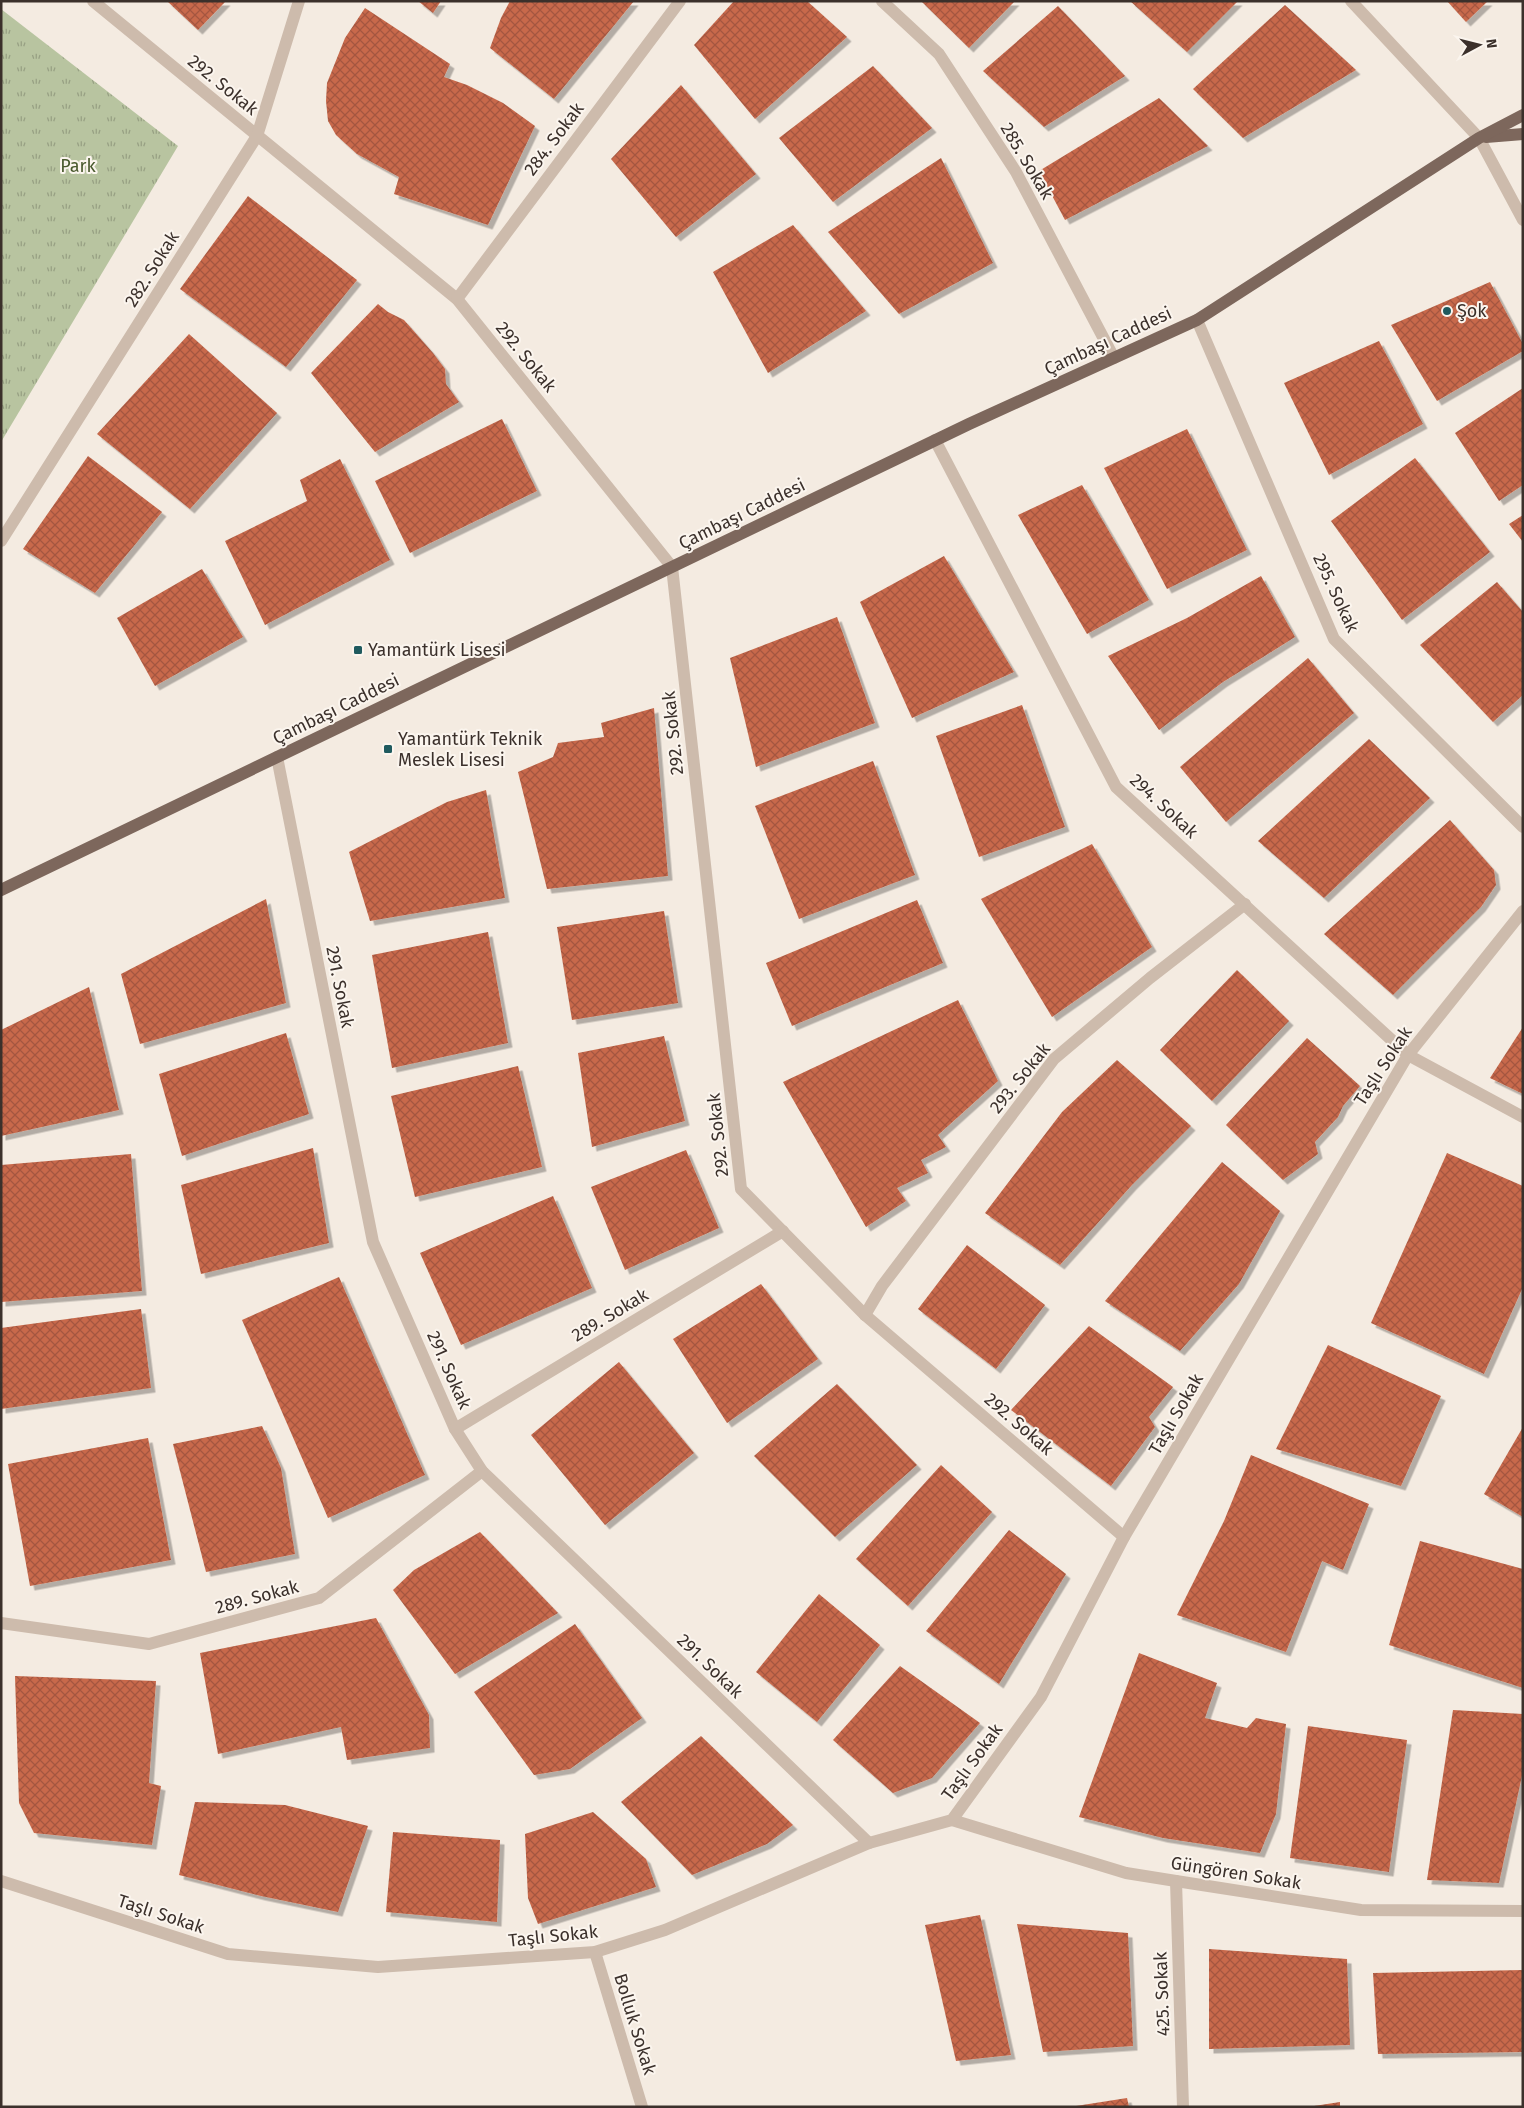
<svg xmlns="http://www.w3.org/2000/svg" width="1524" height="2108" viewBox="0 0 1524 2108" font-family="'Fira Sans',sans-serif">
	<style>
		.park { fill: url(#park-tufts) }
		.building { fill: url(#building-cross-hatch); filter: url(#shadow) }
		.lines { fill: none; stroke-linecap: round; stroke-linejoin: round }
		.minor { stroke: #cdbbac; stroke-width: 12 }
		.major { stroke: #7d675c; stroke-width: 12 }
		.poi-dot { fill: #1f5a5e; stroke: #fbf5ee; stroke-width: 2 }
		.labels { text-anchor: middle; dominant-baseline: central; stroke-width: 4; stroke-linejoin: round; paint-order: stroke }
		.street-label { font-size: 18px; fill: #3b302b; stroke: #fbf5ee }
		.park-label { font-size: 18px; fill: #4a5a2e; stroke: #fbf5ee }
		.poi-label { font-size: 18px; fill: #3b302b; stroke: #fbf5ee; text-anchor: start }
	</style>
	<defs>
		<pattern id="park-tufts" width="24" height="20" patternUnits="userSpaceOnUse" patternTransform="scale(1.25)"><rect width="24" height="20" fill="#b8c4a0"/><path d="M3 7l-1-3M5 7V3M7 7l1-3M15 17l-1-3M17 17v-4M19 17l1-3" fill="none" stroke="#97a083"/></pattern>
		<pattern id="building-cross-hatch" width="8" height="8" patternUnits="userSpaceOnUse" patternTransform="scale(1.25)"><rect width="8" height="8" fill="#c8694b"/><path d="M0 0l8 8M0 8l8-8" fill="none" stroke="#a4573f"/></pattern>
		<filter id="shadow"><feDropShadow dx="4.5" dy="4.5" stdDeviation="0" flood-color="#0004"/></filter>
	</defs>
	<rect width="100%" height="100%" fill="#f4ebe1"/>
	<polygon class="park" points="1,9 178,146 1,442"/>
	<g class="building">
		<polygon points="167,1 226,1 198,30"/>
		<polygon points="418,1 441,1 433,13"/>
		<polygon points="510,1 634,1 554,99 490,48 501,18"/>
		<polygon points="734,1 807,1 847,37 755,119 694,45"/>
		<polygon points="921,1 1015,1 969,48"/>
		<polygon points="1130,1 1238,1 1187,52"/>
		<polygon points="1447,1 1488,1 1466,22"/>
		<polygon points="1285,5 1356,70 1243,138 1193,89"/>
		<polygon points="1058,6 1125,76 1044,127 983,71"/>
		<polygon points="365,8 450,64 444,77 467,85 503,103 535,126 488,225 394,194 399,177 357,154 336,135 328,121 326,101 327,83 345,38"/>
		<polygon points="873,66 932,128 833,202 779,138"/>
		<polygon points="681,85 756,174 676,237 611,159"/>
		<polygon points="1159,98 1208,146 1065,220 1039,171"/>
		<polygon points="941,158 993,263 899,314 828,232"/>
		<polygon points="248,196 357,280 286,367 180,289"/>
		<polygon points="793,225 866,311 768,373 713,272"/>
		<polygon points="1490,282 1523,344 1523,351 1437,401 1391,325"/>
		<polygon points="378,304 388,312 404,320 433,353 445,369 446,384 459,402 375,452 311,373"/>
		<polygon points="189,334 277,413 190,509 97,434"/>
		<polygon points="1379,341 1423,424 1329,475 1284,383"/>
		<polygon points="1523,388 1523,485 1499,501 1455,433"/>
		<polygon points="502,419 537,491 410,553 375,481"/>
		<polygon points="1187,429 1247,550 1167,589 1104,468"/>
		<polygon points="88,456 162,512 95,593 23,549"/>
		<polygon points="1415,458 1490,552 1402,620 1331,521"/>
		<polygon points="340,459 390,560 265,625 225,541 307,501 300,480"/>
		<polygon points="1082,485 1149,600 1087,634 1018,515"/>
		<polygon points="1523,515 1523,542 1509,524"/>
		<polygon points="944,556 1014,672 912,718 860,602"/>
		<polygon points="202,569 243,637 155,686 117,618"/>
		<polygon points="1261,576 1295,637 1223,682 1159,730 1108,656 1187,618"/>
		<polygon points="1497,582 1523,612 1523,695 1493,722 1420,645"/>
		<polygon points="837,617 875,723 756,767 730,658"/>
		<polygon points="1308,658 1354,713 1226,822 1180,767"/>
		<polygon points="1022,705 1065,827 979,857 936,736"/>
		<polygon points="654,708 668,876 547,889 518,772 553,757 558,743 604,737 601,723"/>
		<polygon points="1369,739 1430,798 1324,898 1258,841"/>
		<polygon points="873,761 915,875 799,919 755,806"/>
		<polygon points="486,790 505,898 370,921 349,852 447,802"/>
		<polygon points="1450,820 1494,870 1496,885 1481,907 1393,995 1324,934"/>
		<polygon points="1092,844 1152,947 1052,1017 981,899"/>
		<polygon points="266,899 286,1003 140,1044 121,974"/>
		<polygon points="917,900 943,963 792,1026 766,963"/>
		<polygon points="664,911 678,1003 572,1020 557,927"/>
		<polygon points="488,932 508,1043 392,1068 372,955"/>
		<polygon points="1237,970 1289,1021 1212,1101 1160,1050"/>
		<polygon points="89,987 119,1110 1,1136 1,1030"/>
		<polygon points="958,1000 998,1081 938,1135 946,1147 921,1160 928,1173 897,1188 906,1201 866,1227 783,1082"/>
		<polygon points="1523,1027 1523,1094 1490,1078"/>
		<polygon points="286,1033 309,1114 182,1156 159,1074"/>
		<polygon points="664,1036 685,1121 592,1147 578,1053"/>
		<polygon points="1307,1038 1360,1086 1343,1106 1338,1117 1315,1142 1318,1154 1283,1180 1226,1125"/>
		<polygon points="1117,1060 1191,1126 1132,1185 1060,1265 985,1213 1062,1112"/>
		<polygon points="518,1066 542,1167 415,1197 391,1096"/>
		<polygon points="313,1148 329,1243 201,1274 181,1185"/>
		<polygon points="686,1150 719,1228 625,1270 591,1187"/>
		<polygon points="1447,1153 1523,1186 1523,1287 1484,1374 1371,1323"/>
		<polygon points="131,1154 142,1291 1,1302 1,1165"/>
		<polygon points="1222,1162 1280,1211 1239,1284 1180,1351 1105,1301"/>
		<polygon points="553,1196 592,1288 461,1345 420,1253"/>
		<polygon points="967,1245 1045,1305 996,1369 918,1309"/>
		<polygon points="339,1277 425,1475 328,1518 242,1320"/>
		<polygon points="761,1284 818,1359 727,1423 673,1339"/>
		<polygon points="141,1309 151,1388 1,1409 1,1328"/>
		<polygon points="1089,1326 1173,1387 1149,1417 1155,1427 1111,1486 1011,1410"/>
		<polygon points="1328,1345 1441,1396 1401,1486 1276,1449"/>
		<polygon points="619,1362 694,1453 605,1525 531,1435"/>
		<polygon points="837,1384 917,1465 835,1537 754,1456"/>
		<polygon points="262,1426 281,1468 295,1554 206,1572 173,1444"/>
		<polygon points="1523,1427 1523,1517 1484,1494"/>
		<polygon points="148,1438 171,1560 30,1586 8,1464"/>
		<polygon points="1251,1455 1369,1504 1343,1570 1322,1561 1286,1652 1177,1615 1224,1521"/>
		<polygon points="941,1465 992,1512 908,1606 856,1559"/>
		<polygon points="1009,1530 1066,1574 999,1684 926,1631"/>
		<polygon points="480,1532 558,1613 455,1674 393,1590 414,1570"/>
		<polygon points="1420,1541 1523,1569 1523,1688 1389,1645"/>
		<polygon points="819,1594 880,1645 817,1722 756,1672"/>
		<polygon points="376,1618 429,1715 430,1748 347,1760 341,1727 218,1754 200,1653"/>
		<polygon points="575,1624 642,1718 570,1769 534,1775 474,1692"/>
		<polygon points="1139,1653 1217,1683 1205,1718 1247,1728 1256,1718 1286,1724 1276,1814 1260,1853 1163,1838 1079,1817"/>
		<polygon points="900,1666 980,1723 932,1778 893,1793 833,1740"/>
		<polygon points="15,1676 156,1681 149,1783 161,1786 152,1845 34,1833 19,1803"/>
		<polygon points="1453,1710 1523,1714 1523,1771 1499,1883 1427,1880"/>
		<polygon points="1308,1726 1407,1740 1389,1872 1290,1858"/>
		<polygon points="701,1736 793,1825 767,1844 692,1875 621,1802"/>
		<polygon points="195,1802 285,1805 368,1826 338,1912 261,1896 179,1875"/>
		<polygon points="593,1812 646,1859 656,1887 538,1924 528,1898 525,1834"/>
		<polygon points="393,1832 500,1840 497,1922 386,1912"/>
		<polygon points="980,1915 1011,2055 956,2061 925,1925"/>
		<polygon points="1017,1924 1128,1933 1133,2046 1043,2052"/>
		<polygon points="1209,1949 1347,1959 1350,2045 1209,2049"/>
		<polygon points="1523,1970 1523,2052 1378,2054 1373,1973"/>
		<polygon points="1127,2098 1129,2107 1076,2107 1076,2106"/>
		<polygon points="1340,2102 1340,2107 1314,2107 1314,2106"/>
	</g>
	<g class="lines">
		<g class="minor">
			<polyline points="93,1 457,299 672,567 741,1189 865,1315 1124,1537"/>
			<polyline points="882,1 939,54 1016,172 1114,358"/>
			<polyline points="1351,1 1479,138 1523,220"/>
			<polyline points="457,299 680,1"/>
			<polyline points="1197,320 1334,639 1523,827"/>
			<polyline points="935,440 1116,787 1408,1055 1523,1117"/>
			<polyline points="1,541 257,136 299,1"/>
			<polyline points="277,757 373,1242 455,1429 482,1471 869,1843"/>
			<polyline points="865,1315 882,1286 1054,1059 1150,978 1245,904"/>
			<polyline points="455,1429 783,1231"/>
			<polyline points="1,1623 149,1644 319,1598 482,1471"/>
			<polyline points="952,1820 1126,1873 1176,1881 1361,1910 1523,1911"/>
			<polyline points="1,1881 228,1954 378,1967 595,1952 665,1930 869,1843 952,1820 1041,1697 1124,1537 1408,1055 1523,911"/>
			<polyline points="1176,1881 1183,2107"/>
			<polyline points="595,1952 642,2107"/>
		</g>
		<g class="major">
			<polyline points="1486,137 1523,134"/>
			<polyline points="1,890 969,424 1197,320 1479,138 1523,115"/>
		</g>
	</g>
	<g class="poi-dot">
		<circle cx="1447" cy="311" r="5"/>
		<rect x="353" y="645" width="10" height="10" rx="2.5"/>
		<rect x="383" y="744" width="10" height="10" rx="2.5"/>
	</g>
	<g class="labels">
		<g class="street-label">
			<text transform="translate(223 85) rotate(39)">292. Sokak</text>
			<text transform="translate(554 139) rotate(-53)">284. Sokak</text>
			<text transform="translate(1027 161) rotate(59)">285. Sokak</text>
			<text transform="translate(152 269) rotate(-58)">282. Sokak</text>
			<text transform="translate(1108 341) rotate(-25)">Çambaşı Caddesi</text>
			<text transform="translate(526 357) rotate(51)">292. Sokak</text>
			<text transform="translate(742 514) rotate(-26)">Çambaşı Caddesi</text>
			<text transform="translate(1336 593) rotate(65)">295. Sokak</text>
			<text transform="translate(336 709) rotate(-26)">Çambaşı Caddesi</text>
			<text transform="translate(673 733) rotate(-96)">292. Sokak</text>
			<text transform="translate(1164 806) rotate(43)">294. Sokak</text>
			<text transform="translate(340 987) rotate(79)">291. Sokak</text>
			<text transform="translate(1383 1066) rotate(-57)">Taşlı Sokak</text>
			<text transform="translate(1020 1078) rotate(-51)">293. Sokak</text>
			<text transform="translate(718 1135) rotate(-96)">292. Sokak</text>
			<text transform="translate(610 1315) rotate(-31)">289. Sokak</text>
			<text transform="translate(449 1370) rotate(66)">291. Sokak</text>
			<text transform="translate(1176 1414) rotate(-60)">Taşlı Sokak</text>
			<text transform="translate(1019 1424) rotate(41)">292. Sokak</text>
			<text transform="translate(257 1597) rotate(-15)">289. Sokak</text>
			<text transform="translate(710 1666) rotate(44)">291. Sokak</text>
			<text transform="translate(972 1762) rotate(-54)">Taşlı Sokak</text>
			<text transform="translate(1236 1873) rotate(9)">Güngören Sokak</text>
			<text transform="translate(161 1914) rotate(18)">Taşlı Sokak</text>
			<text transform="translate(553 1936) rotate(-6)">Taşlı Sokak</text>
			<text transform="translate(1162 1994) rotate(-92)">425. Sokak</text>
			<text transform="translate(635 2024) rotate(73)">Bolluk Sokak</text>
		</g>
		<g class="park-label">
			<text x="78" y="166">Park</text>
		</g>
		<g class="poi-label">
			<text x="1457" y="311">Şok</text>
			<text x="368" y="650">Yamantürk Lisesi</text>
			<text x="398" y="739">Yamantürk Teknik<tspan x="398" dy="21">Meslek Lisesi</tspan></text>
		</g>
	</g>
	<rect width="1524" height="2108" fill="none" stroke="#3b302b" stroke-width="5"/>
	<g transform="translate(1479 45) rotate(83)" stroke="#fbf5ee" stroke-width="4" paint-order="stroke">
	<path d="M0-4L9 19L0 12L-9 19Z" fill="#3b302b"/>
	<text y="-8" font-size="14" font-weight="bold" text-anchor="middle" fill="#3b302b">N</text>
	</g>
</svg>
